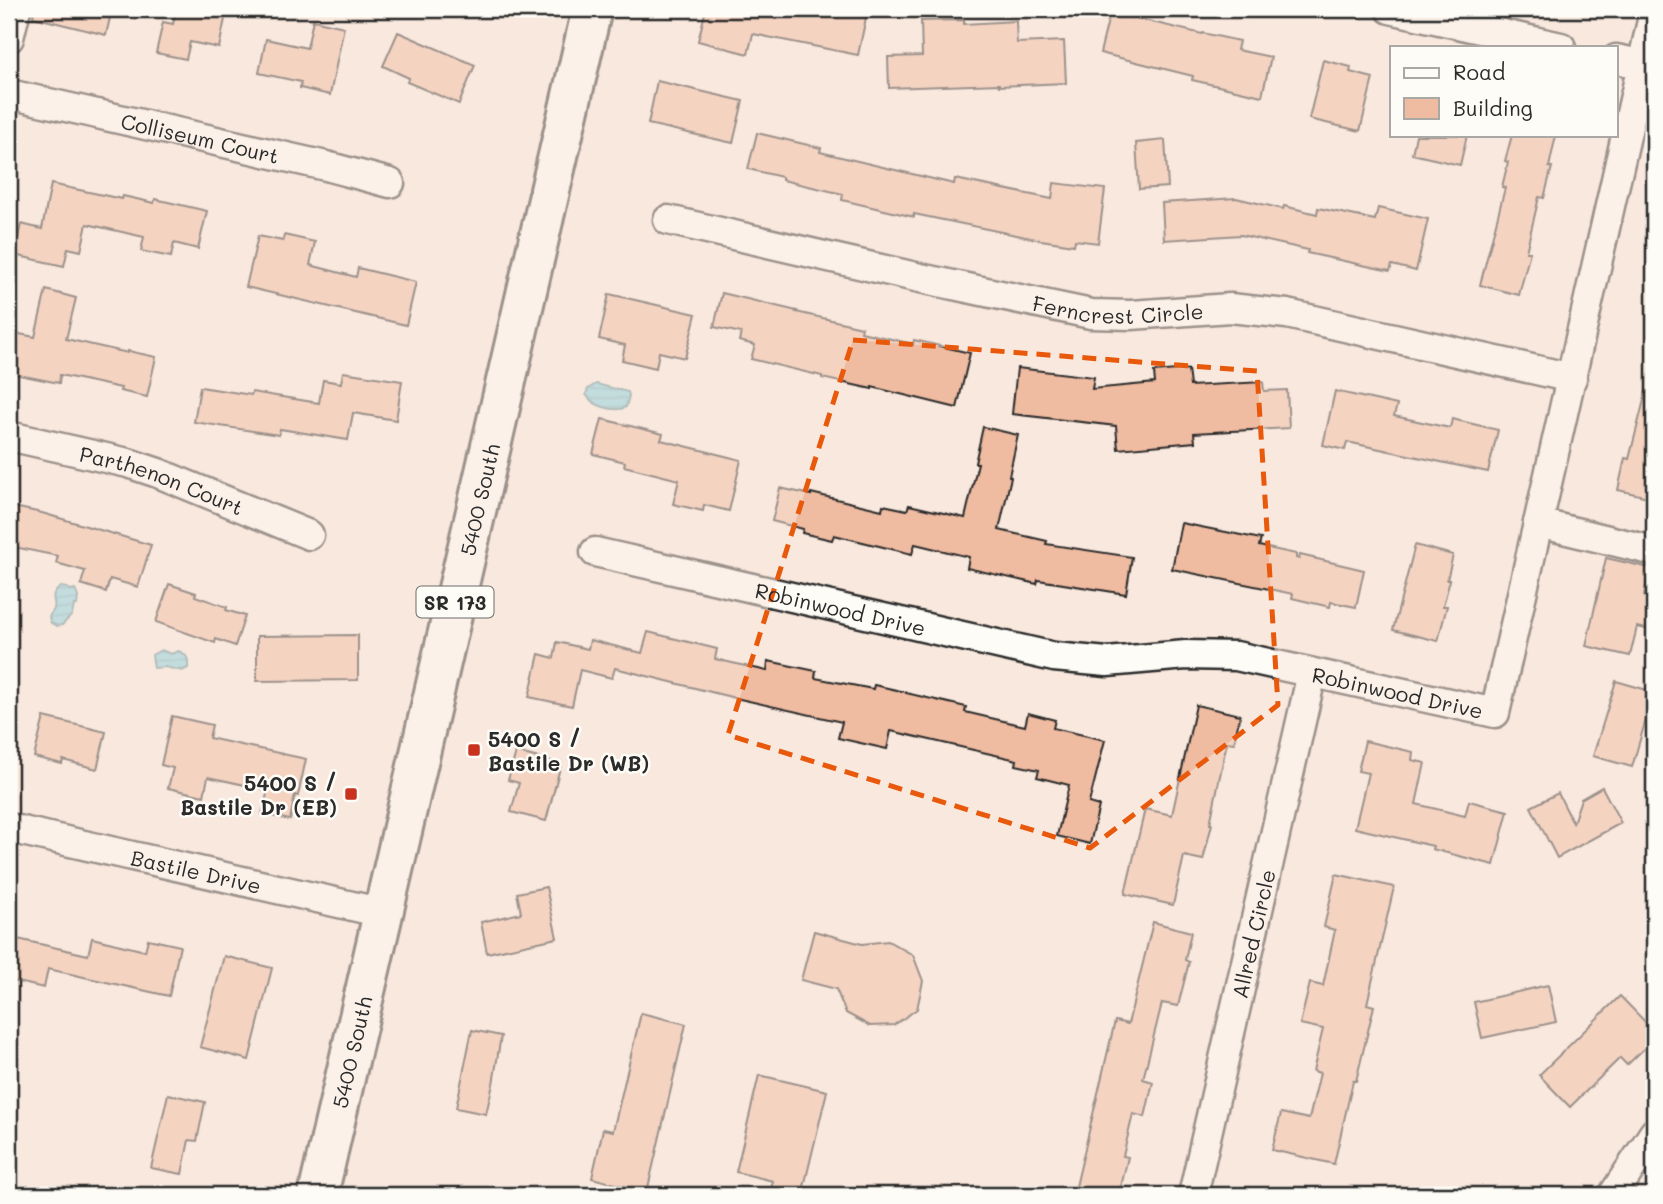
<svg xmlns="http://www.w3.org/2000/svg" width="1663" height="1204" viewBox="0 0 1663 1204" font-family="Mali,sans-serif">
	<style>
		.water { fill: url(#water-rules); stroke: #5e8d96; stroke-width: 2 }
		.building { fill: #efbba1; stroke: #2b2b2b; stroke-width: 2 }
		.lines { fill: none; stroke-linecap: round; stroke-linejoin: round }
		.street-casing { stroke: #2b2b2b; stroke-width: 33 }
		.primary-casing { stroke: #2b2b2b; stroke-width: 44 }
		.street { stroke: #fdfcf7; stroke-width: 28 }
		.primary { stroke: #fdfcf7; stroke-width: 38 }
		.marked { fill: none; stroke: #e8590c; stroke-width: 5; stroke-dasharray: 14 9; stroke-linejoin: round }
		.poi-dot { fill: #c8321e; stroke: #fdfcf7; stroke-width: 2.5 }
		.labels { text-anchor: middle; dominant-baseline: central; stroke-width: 5; stroke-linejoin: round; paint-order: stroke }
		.shield { fill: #fdfcf7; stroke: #6a6a68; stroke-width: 2 }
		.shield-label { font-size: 19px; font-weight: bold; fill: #2b2b2b }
		.street-label { font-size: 21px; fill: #2b2b2b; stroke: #fdfcf7 }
		.poi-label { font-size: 21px; font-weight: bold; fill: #2b2b2b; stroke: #fdfcf7; text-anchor: start }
	</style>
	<defs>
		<pattern id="water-rules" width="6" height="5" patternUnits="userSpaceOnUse" patternTransform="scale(1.75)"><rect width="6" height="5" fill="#80cede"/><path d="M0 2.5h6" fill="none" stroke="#6fb1bf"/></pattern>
	</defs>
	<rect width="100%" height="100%" fill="#f9e8dd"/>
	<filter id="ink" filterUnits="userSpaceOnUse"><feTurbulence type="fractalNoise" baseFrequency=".0143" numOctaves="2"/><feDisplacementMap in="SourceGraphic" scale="14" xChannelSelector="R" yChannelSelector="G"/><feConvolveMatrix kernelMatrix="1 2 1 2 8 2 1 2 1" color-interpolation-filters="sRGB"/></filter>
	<g filter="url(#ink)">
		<g class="water">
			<path d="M 596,384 L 628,392 L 629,396 L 626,407 C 615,413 592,406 586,394 L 588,389 Z"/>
			<path d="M 61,587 L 67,588 L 71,590 L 75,589 L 78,597 L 77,605 L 74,605 L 72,615 L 62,625 L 57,626 L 51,623 L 49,617 C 50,614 53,612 54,609 C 57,599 47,596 61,587 Z"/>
			<path d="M 161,650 L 171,654 L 178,651 C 187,654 189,659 188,668 L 182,671 L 165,667 L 154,668 L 152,655 Z"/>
		</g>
		<g class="building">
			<polygon points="34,9 112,9 106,35 33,17"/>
			<polygon points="176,9 227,9 219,48 190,42 186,59 156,53 163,22 173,24"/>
			<polygon points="706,9 849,9 867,13 858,55 753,34 748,54 698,41"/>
			<polygon points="1110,12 1202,34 1203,33 1239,41 1237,50 1271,57 1262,96 1192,80 1193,76 1100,53"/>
			<polygon points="313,20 344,27 330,95 300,88 301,82 259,73 266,39 307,48"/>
			<polygon points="964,20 964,24 1016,21 1017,43 1064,41 1066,83 999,86 999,84 889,88 888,57 922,56 921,21"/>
			<polygon points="398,32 475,65 459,104 407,82 409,78 383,66"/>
			<polygon points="1323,60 1351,67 1350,72 1373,78 1360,131 1309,119"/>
			<polygon points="657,81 743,101 733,143 648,124"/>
			<polygon points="757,133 821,148 820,152 954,184 955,179 1052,199 1054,183 1105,189 1098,243 1075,240 1074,245 1041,240 914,214 914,217 842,200 843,194 782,180 782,177 748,169"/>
			<polygon points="1416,135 1467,135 1460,165 1412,154"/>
			<polygon points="1512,135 1556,135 1549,167 1552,167 1544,198 1539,197 1526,252 1530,252 1519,295 1480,285 1505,188 1502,187 1508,162 1505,161"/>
			<polygon points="1165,140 1168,187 1139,189 1136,143"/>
			<polygon points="51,184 122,199 123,196 154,203 155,199 207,211 198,249 174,243 171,257 141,251 144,237 87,224 81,251 68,248 64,266 14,255 21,224 42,229"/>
			<polygon points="1236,198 1283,209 1284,206 1317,214 1318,208 1375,220 1378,208 1428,219 1416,271 1392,265 1390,271 1307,253 1308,250 1241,235 1164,240 1162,203"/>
			<polygon points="284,235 315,242 310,265 356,277 358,268 416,282 406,325 246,287 258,236 283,241"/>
			<polygon points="46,290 76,298 66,339 128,353 128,351 156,357 147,397 120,391 121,388 60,375 59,383 9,373 9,332 35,337"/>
			<polygon points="722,293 797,311 796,312 862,327 861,332 913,344 914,340 970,353 957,408 872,387 872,389 822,378 822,376 751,359 755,345 739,341 741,333 714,327"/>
			<polygon points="609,294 696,314 685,358 659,352 656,368 622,360 625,345 599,339"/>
			<polygon points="1017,368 1094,377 1092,389 1155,383 1154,372 1188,369 1190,386 1263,382 1264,391 1287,390 1289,428 1194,433 1195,442 1118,449 1116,426 1012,414"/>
			<polygon points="343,372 402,381 396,420 353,413 348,440 280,429 279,435 194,422 200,387 251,395 252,392 319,403 323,380 341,383"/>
			<polygon points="1335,391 1397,405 1394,416 1450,428 1452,419 1498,430 1488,472 1347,442 1345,450 1323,445"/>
			<polygon points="1646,392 1654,393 1654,491 1650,490 1648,497 1618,490 1625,458 1629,459"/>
			<polygon points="602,419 663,434 661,440 741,460 729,511 704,505 703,511 673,504 679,480 624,466 625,462 593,454"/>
			<polygon points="983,427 1018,435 1009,476 1011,477 999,530 1047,541 1046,544 1132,557 1126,594 1038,580 1037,584 967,568 969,557 915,544 912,554 834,535 832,540 802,533 803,529 772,521 780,488 811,495 811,493 882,510 883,505 907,510 909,505 965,518 978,463 975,463"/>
			<polygon points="9,506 42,513 151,545 138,587 110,579 106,592 81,584 85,571 56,563 58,556 9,546"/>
			<polygon points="1181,523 1261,539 1259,546 1296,554 1296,558 1299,559 1300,555 1364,570 1356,607 1331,602 1330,607 1292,598 1293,594 1172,569"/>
			<polygon points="1415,545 1453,555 1447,580 1450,580 1443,606 1447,606 1438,641 1393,630"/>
			<polygon points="1606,558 1650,568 1644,596 1654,598 1654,616 1651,630 1637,627 1630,656 1586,646"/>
			<polygon points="169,584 196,593 195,596 227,607 226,610 245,616 235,646 216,639 215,643 156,622"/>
			<polygon points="648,632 717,649 715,659 767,671 768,661 816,671 815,678 873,689 874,685 906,692 906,693 966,707 965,712 1025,726 1028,713 1055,720 1053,728 1105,740 1089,803 1099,806 1090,844 1057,836 1069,785 1037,777 1039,770 1016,765 1017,760 891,731 887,749 838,738 842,722 731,697 615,668 612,678 580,670 572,706 529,697 539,654 554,658 557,642 588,649 590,640 642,653"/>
			<polygon points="358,635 358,680 257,681 257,636"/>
			<polygon points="1616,681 1654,692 1632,767 1593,756"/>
			<polygon points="1196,705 1240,715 1234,743 1227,742 1210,824 1212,824 1203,860 1184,856 1173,905 1125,894 1145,809 1172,815"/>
			<polygon points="172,716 212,725 209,738 306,759 298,796 295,795 290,820 262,814 268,790 208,777 204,796 168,788 173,768 161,765"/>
			<polygon points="44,717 106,732 97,769 63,760 62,764 34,757"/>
			<polygon points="1365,741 1413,752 1412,760 1425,763 1416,804 1465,816 1469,801 1508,811 1494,865 1432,849 1433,846 1355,828 1368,773 1358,771"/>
			<polygon points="516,752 561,764 546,821 511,812 519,783 508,780"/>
			<polygon points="1602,787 1621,823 1557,858 1531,807 1558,793 1573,823 1581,799"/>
			<polygon points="1336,874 1394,887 1367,1004 1374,1006 1356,1081 1353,1081 1334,1164 1272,1150 1281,1113 1309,1119 1320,1073 1313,1071 1323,1029 1300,1024 1310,983 1323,986 1335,930 1324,927"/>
			<polygon points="546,887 557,938 487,953 481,922 521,913 517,893"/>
			<polygon points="1153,922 1191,932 1185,960 1189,962 1178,1006 1162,1003 1143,1079 1153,1082 1145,1117 1133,1114 1123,1156 1128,1157 1119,1195 1074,1195 1115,1021 1128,1024"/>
			<polygon points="814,931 862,944 888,941 913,955 923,981 917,1009 894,1025 870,1026 846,1013 836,989 801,980"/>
			<polygon points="9,937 88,955 92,938 145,951 148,939 180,946 169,996 48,969 44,988 9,980"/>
			<polygon points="224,956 272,968 249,1060 200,1047"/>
			<polygon points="1548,985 1556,1022 1482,1038 1474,1002"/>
			<polygon points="1620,996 1654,1031 1654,1039 1627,1065 1620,1058 1570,1107 1539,1075"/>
			<polygon points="641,1013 686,1024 647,1192 592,1178 603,1129 613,1131"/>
			<polygon points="472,1030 501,1036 493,1084 486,1114 456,1108"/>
			<polygon points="759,1075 827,1091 802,1195 781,1195 770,1193 773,1181 736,1172"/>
			<polygon points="168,1094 205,1102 197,1141 189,1140 182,1174 151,1168"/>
		</g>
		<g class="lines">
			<g class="street-casing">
				<g id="street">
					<polyline points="1390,9 1561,47"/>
					<polyline points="9,38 16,9"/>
					<polyline points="1616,59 1654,67"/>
					<path id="s1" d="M 9,94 L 326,166 L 390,183"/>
					<path id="s2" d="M 668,220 L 920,278 L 1091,314 L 1131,315 L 1230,308 L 1287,314 L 1572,378"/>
					<path id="s3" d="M 9,436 L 128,463 L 158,473 L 309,535"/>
					<polyline points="1538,523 1654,551"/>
					<path id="s4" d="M 595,552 L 1054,657 L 1107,662 L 1186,655 L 1236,656 L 1495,713 L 1654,12"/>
					<path id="s5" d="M 9,828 L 383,913"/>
					<path id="s6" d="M 1193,1195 L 1312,673"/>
					<polyline points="1613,1195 1654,1133"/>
				</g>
			</g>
			<g class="primary-casing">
				<g id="primary">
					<path id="s7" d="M 318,1195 L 592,9"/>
				</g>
			</g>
			<use href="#street" class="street"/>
			<use href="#primary" class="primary"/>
		</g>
	</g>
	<path d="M0 0H1663V1204H0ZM 853,340 L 1257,371 L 1278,705 L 1090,848 L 728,735 Z" fill="#f9e8dd" fill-opacity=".55" fill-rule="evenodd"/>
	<path class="marked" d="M 853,340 L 1257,371 L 1278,705 L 1090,848 L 728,735 Z"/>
	<g class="poi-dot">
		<rect x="467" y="743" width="14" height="14" rx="3.5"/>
		<rect x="344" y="787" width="14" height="14" rx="3.5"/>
	</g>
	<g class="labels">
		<rect class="shield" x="416.5" y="586.5" width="77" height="31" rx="5"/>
		<g class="shield-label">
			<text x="455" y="602">SR 173</text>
		</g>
		<g class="street-label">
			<text stroke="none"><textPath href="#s1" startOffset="196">Colliseum Court</textPath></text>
			<text stroke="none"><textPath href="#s2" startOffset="460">Ferncrest Circle</textPath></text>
			<text stroke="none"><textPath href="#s3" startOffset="159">Parthenon Court</textPath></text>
			<text stroke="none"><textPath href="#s7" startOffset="714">5400 South</textPath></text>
			<text stroke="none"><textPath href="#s4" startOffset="252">Robinwood Drive</textPath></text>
			<text stroke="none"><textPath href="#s4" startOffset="819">Robinwood Drive</textPath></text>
			<text stroke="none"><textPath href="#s5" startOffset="192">Bastile Drive</textPath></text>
			<text stroke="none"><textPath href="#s6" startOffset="268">Allred Circle</textPath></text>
			<text stroke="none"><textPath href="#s7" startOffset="147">5400 South</textPath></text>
		</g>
		<g class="poi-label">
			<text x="488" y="738">5400 S /<tspan x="488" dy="24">Bastile Dr (WB)</tspan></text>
			<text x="337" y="782" text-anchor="end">5400 S /<tspan x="337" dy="24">Bastile Dr (EB)</tspan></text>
		</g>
	</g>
	<rect width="1663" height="1204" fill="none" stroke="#fdfcf7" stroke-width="35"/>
	<rect x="18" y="18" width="1628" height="1169" fill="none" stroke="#2b2b2b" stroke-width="2.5" filter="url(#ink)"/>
	<rect x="1390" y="46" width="228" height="91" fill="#fdfcf7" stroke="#a9a8a5" stroke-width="2"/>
	<rect x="1404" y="68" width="35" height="10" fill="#fdfcf7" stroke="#a9a8a5" stroke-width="2"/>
	<text x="1453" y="80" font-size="21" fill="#2b2b2b">Road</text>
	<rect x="1404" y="98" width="35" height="21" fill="#efbba1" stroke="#a9a8a5" stroke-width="2"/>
	<text x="1453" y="116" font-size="21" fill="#2b2b2b">Building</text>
</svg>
